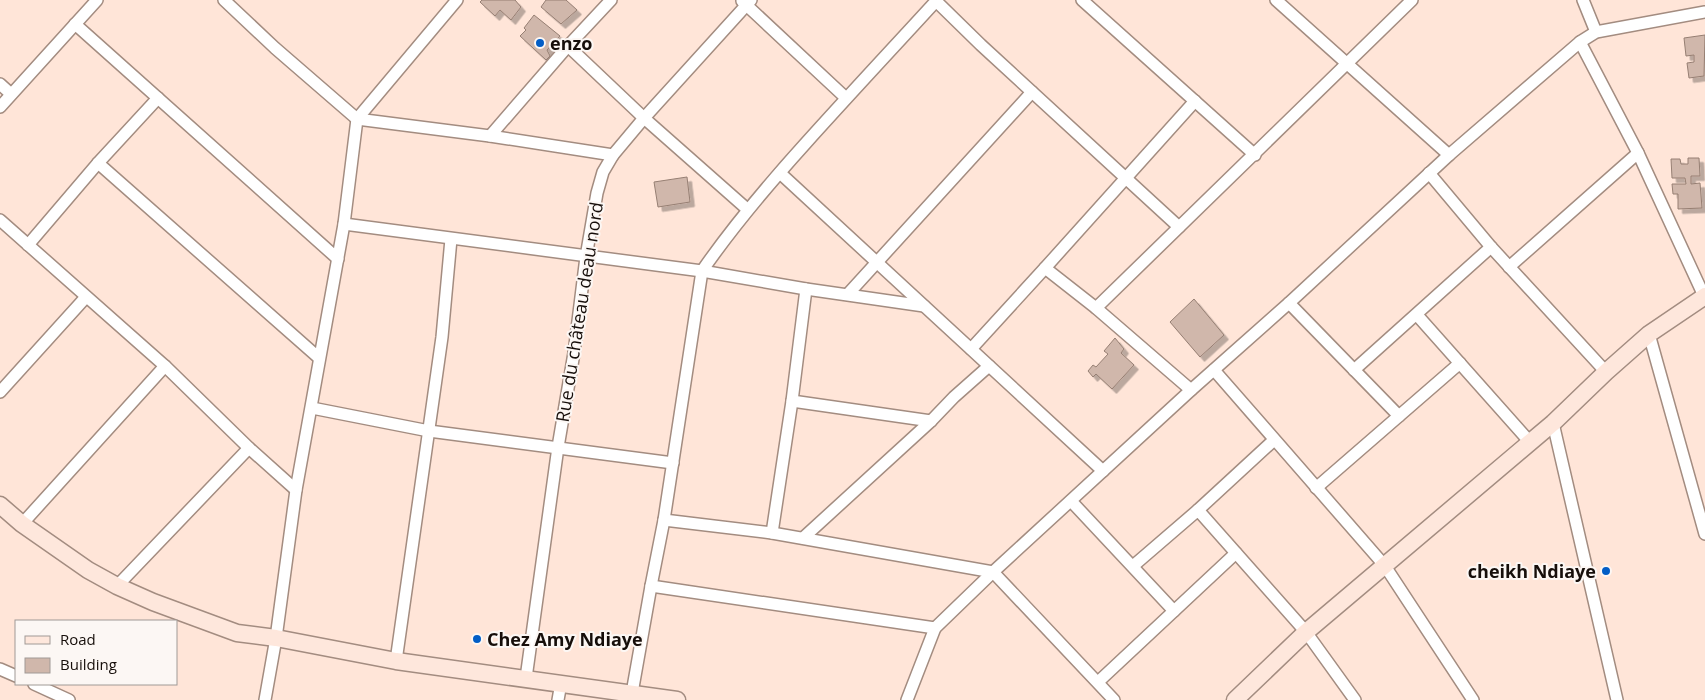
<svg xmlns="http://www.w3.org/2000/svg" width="1705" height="700" viewBox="0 0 1705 700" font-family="'Open Sans',sans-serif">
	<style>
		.building { fill: #d0b7ab; stroke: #967f73; filter: url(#shadow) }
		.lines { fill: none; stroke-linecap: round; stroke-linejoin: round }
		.minor-casing { stroke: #a38c80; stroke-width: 14 }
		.secondary-casing { stroke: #a38c80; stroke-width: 19 }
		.minor { stroke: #fff; stroke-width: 11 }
		.secondary { stroke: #fee7dc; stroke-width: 16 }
		.poi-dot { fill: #025dc6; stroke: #fcf7f4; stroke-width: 2 }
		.labels { text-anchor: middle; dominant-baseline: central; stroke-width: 4; stroke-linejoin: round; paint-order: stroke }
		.poi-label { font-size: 18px; font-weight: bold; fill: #160e0a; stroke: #fcf7f4; text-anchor: start }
		.street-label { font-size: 18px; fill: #160e0a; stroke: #fcf7f4 }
	</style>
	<defs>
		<filter id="shadow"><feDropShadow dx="4.5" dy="4.5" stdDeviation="0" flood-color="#0004"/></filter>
	</defs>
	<rect width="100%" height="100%" fill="#ffe5d8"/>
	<g class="building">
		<polygon points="482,0 515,0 521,7 511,20 500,10 495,16 480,2"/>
		<polygon points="546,0 566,0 577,10 561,24 541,7"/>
		<polygon points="534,15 560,36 547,50 550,56 546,60 520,36 526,30 524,28"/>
		<polygon points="1705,35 1704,76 1689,78 1687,63 1694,62 1694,55 1686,56 1684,38"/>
		<polygon points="1688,158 1699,158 1700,176 1691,176 1691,184 1700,183 1702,208 1678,209 1678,194 1673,194 1672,184 1686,184 1685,178 1672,178 1671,159 1680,159 1681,164 1688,164"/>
		<polygon points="687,177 690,202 658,207 654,182"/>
		<polygon points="1194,299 1224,335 1200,357 1170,322"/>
		<polygon points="1115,338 1124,349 1121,353 1134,365 1112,389 1096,374 1093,377 1088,371 1093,365 1096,367 1108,354 1104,351"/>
	</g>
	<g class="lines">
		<g class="minor-casing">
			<g id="minor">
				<polyline points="224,0 275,48 357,119 490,136 613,155"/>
				<polyline points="1082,0 1255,155"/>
				<polyline points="1276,0 1449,155"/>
				<polyline points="1583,0 1596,32"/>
				<polyline points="742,1 846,98"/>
				<polyline points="936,1 981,45 1179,227"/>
				<polyline points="75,24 338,259"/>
				<polyline points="1580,42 1638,153 1704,296"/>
				<polyline points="568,46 644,118 747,209"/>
				<polyline points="0,84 11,94"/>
				<polyline points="0,107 97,0"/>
				<polyline points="490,136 568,46 611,0"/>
				<polyline points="98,163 319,358"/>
				<polyline points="780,173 1103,471"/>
				<polyline points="1429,173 1491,247 1606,372"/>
				<polyline points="0,220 165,366 249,448 296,490"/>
				<polyline points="344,224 702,271 806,289 924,306"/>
				<polyline points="28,245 98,163 158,98"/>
				<polyline points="1509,267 1638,153"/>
				<polyline points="1045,268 1195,101"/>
				<polyline points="848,294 1032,92"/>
				<polyline points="1289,303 1399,416"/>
				<polyline points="1096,308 1412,0"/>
				<polyline points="1417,315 1529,441"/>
				<polyline points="1649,334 1705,534"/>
				<polyline points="971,349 1045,268 1096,308 1191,390"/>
				<polyline points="1214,370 1385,566 1473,700"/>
				<polyline points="1354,370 1491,247"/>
				<polyline points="0,392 86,297"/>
				<polyline points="792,401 931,421"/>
				<polyline points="312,408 429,431 673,463"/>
				<polyline points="1553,423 1617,700"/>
				<polyline points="1316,488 1460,363"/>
				<polyline points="1071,501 1174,611"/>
				<polyline points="1198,510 1274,440"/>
				<polyline points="664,520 772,533 993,572 1114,700"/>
				<polyline points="22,524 165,366"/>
				<polyline points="772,533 792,401 806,289"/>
				<polyline points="803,538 931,421 954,397 989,366"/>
				<polyline points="1133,566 1198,510 1306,632 1355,700"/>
				<polyline points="117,586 249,448"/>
				<polyline points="651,586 935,628"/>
				<polyline points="396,661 442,337 451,239"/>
				<polyline points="0,669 16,676"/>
				<polyline points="526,678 558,447 574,353 586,257 597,193 603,172 613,155 644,118 751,0"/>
				<polyline points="1098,682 1236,553"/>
				<polyline points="34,684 69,700"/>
				<path d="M 632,693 L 651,586 L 664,520 L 702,271 C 733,226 768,185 805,144 C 849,95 893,48 937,0"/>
				<polyline points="265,700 276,638 296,490 344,224 357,119 457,0"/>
				<polyline points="558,700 561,683"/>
				<polyline points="907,700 935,628 993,572 1191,390 1289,303 1449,155 1580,42 1596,32 1705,12"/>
			</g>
		</g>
		<g class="secondary-casing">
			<g id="secondary">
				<polyline points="0,505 22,524 88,570 117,586 153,602 237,633 276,638 396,661 677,700"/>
				<polyline points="1235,700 1306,632 1553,423 1606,372 1649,334 1705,296"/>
			</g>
		</g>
		<use href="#minor" class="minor"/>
		<use href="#secondary" class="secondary"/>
	</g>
	<g class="poi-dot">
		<circle cx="540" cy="43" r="5"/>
		<circle cx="1606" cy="571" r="5"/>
		<circle cx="477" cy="639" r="5"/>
	</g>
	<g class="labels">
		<g class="poi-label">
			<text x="550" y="43">enzo</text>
			<text x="1596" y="571" text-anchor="end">cheikh Ndiaye</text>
			<text x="487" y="639">Chez Amy Ndiaye</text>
		</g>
		<g class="street-label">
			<text transform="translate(579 312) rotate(-81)">Rue du château deau nord</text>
		</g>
	</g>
	<rect x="15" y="620" width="162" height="65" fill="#fcf7f4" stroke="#a09a96"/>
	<rect x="25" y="636" width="25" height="8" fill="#fee7dc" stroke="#a09a96"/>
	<text x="60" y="645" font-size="15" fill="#160e0a">Road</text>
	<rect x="25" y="658" width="25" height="15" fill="#d0b7ab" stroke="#a09a96"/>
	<text x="60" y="670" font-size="15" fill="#160e0a">Building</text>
</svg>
